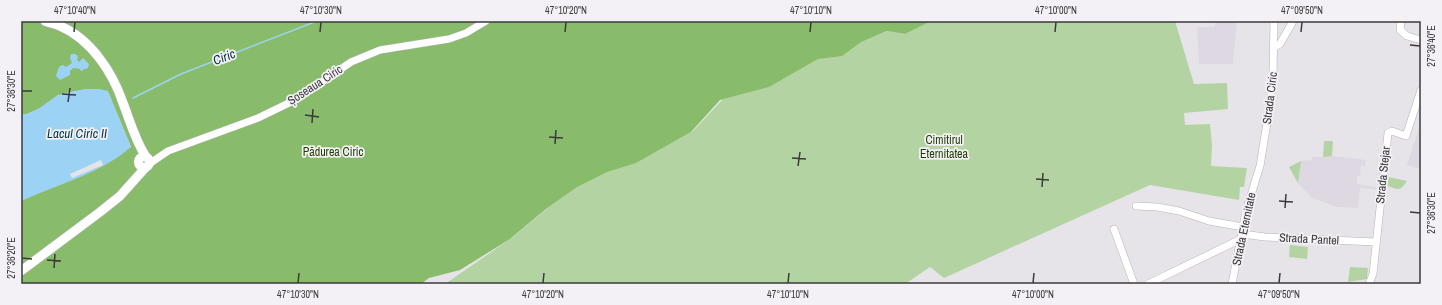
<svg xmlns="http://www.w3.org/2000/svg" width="1442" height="305" viewBox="0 0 1442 305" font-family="'Archivo Narrow',sans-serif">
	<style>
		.built { fill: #ded8e3 }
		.green { fill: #b4d3a3 }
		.forest { fill: #89bc6a }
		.water { fill: #9cd3f4 }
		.pier { fill: #e6e4e8 }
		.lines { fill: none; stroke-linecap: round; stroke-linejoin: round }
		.stream { stroke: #9cd3f4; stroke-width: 1.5 }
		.minor-casing { stroke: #b6b4b8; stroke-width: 8 }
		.major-casing { stroke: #b6b4b8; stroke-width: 10 }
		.minor { stroke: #fff; stroke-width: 7 }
		.major { stroke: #fff; stroke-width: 9 }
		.ticks { fill: none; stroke: #3b3a3c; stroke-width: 1.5 }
		.labels { text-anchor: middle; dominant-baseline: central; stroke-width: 3.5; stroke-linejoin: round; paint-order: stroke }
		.street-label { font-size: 12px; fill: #3b3a3c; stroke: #f3f1f5 }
		.park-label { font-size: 12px; fill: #1c3c01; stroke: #f3f1f5 }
		.water-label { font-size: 13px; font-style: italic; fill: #023046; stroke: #f3f1f5 }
		.neatline { fill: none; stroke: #3b3a3c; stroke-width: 1.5 }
		.ticks-label { font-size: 10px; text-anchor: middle; fill: #3b3a3c }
	</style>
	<rect width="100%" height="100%" fill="#e6e4e8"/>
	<g class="built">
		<polygon points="1237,21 1233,64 1199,64 1197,27 1214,27 1216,22"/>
		<polygon points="1421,122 1421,169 1407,165"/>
		<polygon points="1332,156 1366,160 1365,166 1361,166 1360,176 1357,176 1357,184 1376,187 1376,189 1360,188 1358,208 1337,207 1312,198 1298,183 1301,161 1312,160 1312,157 1323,157"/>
	</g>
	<g class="green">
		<polygon points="930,21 1175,21 1194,84 1227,83 1228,109 1184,113 1185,125 1210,124 1212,145 1211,166 1247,168 1244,187 1240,187 1239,200 1150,185 944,278 930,267 905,284 445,284 513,237 549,207 579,185 608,170 637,162 693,131 723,99 770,86 819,58 888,31 905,34"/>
		<polygon points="1324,141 1333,141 1332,156 1323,157"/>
		<polygon points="1301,161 1298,183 1289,167"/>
		<path d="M 1384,176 L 1407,181 C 1399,193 1398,189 1385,185 Z"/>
		<polygon points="1290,245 1308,247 1307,259 1289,257"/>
		<polygon points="1350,267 1368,268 1367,279 1348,282"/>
	</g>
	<polygon class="forest" points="21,21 931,21 905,34 887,31 861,42 842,56 818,59 769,87 720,100 691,132 636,163 607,172 577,187 546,209 510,239 460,270 429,278 421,284 21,284 21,201 131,147 108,92 58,95 41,108 27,114 21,115"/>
	<g class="water">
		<path d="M 71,54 L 75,54 L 78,56 L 77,60 L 79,62 L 83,58 L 88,63 L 89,65 L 87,69 L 84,69 L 82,71 L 81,71 L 80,69 L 73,68 L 70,71 L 70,75 L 60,80 L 56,76 C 57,72 58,69 60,66 L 63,65 L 66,67 L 72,63 L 70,58 Z"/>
		<path d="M 85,89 L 99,89 L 108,91 L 131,147 C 100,174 58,184 21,201 L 21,115 C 36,113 45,103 57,96 C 65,92 76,91 85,89 Z"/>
	</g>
	<polygon class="pier" points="101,160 103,165 72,178 70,174"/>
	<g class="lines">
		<polyline class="stream" points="133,98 181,74 317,21"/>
		<g class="minor-casing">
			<g id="minor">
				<polyline points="1401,21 1400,30 1407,36 1421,40"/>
				<polyline points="1274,47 1280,44 1293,21"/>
				<polyline points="149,164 168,151 258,118 297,99 351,62 380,50 449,39 466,33 486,21"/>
				<polyline points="1136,206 1157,207 1179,211 1209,221 1243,227"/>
				<polyline points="1114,229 1134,284"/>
				<polyline points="1242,234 1265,237 1376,242"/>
				<polyline points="1148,284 1241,239"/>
				<polyline points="1232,284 1246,211 1260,166 1270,104 1273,76 1274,21"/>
				<polyline points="1369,284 1373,274 1388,133 1392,131 1406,136 1421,90"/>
			</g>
		</g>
		<g class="major-casing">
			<g id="major">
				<path d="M 45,21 C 50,23 55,24 60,26 C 91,39 113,73 123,103 C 130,121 135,140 146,157"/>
				<circle cx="144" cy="162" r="5.5"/>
				<polyline points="21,271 100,212 120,196 146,167"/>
			</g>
		</g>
		<use href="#minor" class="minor"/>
		<use href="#major" class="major"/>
	</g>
	<path class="ticks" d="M 74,32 L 75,22M 320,32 L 321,22M 565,32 L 566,22M 810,32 L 811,22M 1055,32 L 1056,22M 1301,32 L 1302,22M 1410,45 L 1420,46M 22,91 L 32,91M 62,94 L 76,95M 68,102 L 70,88M 305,115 L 319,117M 312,123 L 313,109M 549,137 L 563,138M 555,144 L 556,130M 792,158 L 806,159M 798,166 L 800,152M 1036,179 L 1049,180M 1042,187 L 1043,173M 1279,201 L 1293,202M 1285,208 L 1286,194M 1410,212 L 1420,213M 22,258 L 32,259M 47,260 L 61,261M 54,268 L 55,254M 298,283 L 299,273M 543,283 L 544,273M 788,283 L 789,273M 1033,283 L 1034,273M 1279,283 L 1280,273"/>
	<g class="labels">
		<g class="street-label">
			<text transform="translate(315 85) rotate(-33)">Șoseaua Ciric</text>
			<text transform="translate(1270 98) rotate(-83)">Strada Ciric</text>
			<text transform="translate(1383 175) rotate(-84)">Strada Stejar</text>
			<text transform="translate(1244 229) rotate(-78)">Strada Eternitate</text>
			<text transform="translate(1309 239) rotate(3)">Strada Pantel</text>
		</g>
		<g class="park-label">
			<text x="944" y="140">Cimitirul<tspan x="944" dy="14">Eternitatea</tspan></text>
			<text x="333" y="152">Pădurea Ciric</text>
		</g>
		<g class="water-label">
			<text transform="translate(224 57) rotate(-21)">Ciric</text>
			<text x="77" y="133">Lacul Ciric II</text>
		</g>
	</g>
	<rect width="1442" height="305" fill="none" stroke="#f3f1f5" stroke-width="44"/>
	<rect x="22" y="22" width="1398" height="261" class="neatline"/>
	<g class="ticks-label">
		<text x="75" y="14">47°10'40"N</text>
		<text x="321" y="14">47°10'30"N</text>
		<text x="566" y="14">47°10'20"N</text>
		<text x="811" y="14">47°10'10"N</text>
		<text x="1056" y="14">47°10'00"N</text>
		<text x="1302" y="14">47°09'50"N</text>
		<text transform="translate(1431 46) rotate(-90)" y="4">27°36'40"E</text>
		<text transform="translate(11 91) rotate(-90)" y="4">27°36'30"E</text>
		<text transform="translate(1431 213) rotate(-90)" y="4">27°36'30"E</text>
		<text transform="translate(11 258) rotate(-90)" y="4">27°36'20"E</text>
		<text x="298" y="298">47°10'30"N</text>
		<text x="543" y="298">47°10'20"N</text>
		<text x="788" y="298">47°10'10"N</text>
		<text x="1033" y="298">47°10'00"N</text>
		<text x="1279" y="298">47°09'50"N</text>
	</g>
</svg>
